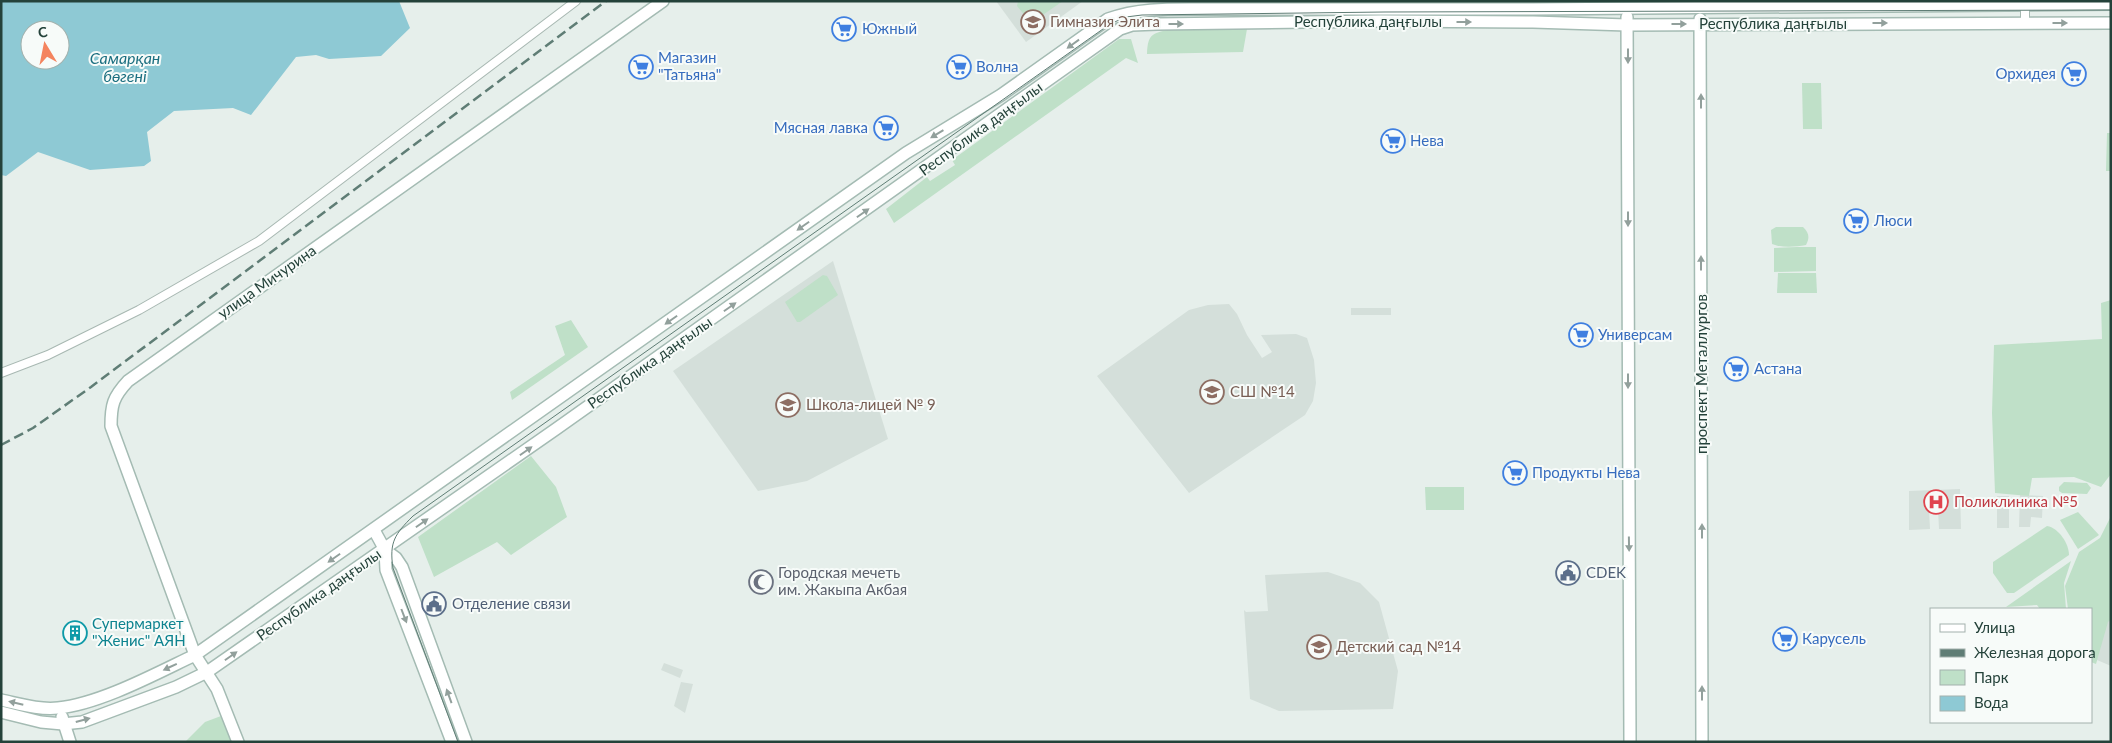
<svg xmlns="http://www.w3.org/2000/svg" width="2112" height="743" viewBox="0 0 2112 743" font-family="Lato,sans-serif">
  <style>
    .built { fill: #d4dfda }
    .green { fill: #bfe0c8 }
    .water { fill: #8ec9d4; fill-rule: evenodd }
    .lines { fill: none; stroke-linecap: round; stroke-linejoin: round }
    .street-casing { stroke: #a8b8b2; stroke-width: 10 }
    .secondary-casing { stroke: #a4bbb3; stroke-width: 14 }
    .street { stroke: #fff; stroke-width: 8 }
    .secondary { stroke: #fff; stroke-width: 11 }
    .tram { stroke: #5f7d75; stroke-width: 1 }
    .rail { stroke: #5f7d75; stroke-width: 2.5; stroke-dasharray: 10 5; stroke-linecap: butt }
    .oneway { fill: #92a09c }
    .labels { text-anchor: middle; stroke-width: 4; stroke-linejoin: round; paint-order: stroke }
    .education-label { font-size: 15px; fill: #785e54; stroke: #f7fbf9; text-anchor: start }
    .street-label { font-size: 15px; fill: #24423a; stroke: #f7fbf9 }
    .shop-label { font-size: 15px; fill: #366cbe; stroke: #f7fbf9; text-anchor: start }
    .health-label { font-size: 15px; fill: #be3a42; stroke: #f7fbf9; text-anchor: start }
    .worship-label { font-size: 15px; fill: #5b616d; stroke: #f7fbf9; text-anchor: start }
    .service-label { font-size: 15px; fill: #4e5e75; stroke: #f7fbf9; text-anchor: start }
    .culture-label { font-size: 15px; fill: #0d838f; stroke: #f7fbf9; text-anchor: start }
    .water-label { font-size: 16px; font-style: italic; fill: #1c6f80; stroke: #f7fbf9 }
  </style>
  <rect width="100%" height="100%" fill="#e6efeb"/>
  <g class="built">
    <path d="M996,1H1083L1026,42Z"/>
    <path d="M833,261L888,439L807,481L758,491L673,371Z"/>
    <path d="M1229,304L1237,314L1247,335L1262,358L1272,352L1261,335L1296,334L1307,338L1314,360L1316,383L1313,401L1305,415L1189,493L1097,376L1189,310L1208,305Z"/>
    <rect x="1351" y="308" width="40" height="7"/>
    <path d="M1960,489L1961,529H1939L1938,509L1929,510L1930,529L1909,530V491Z"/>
    <path d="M2020,495L2043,496L2042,518L2031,517L2030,527H2019Z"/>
    <rect x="1997" y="496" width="12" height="32"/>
    <path d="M2111,545V666L2097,660L2106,546Z"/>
    <path d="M1328,572L1360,583L1379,602L1398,671L1393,709L1279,711L1250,699L1244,610L1246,612L1268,611L1265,575Z"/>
    <path d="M664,663L683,670L680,678L661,670Z"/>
    <path d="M681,682L693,684L685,713L674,706Z"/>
  </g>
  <g class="green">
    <path d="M1018,1H1063L1031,23L1017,6Z"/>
    <path d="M1171,29H1247L1243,52L1147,54C1148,33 1152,34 1171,29Z"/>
    <path d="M1119,39H1131L1138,63L1126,58L894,223L886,209L927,177L930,181L955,165L952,160Z"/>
    <path d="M1802,83H1821L1822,129H1803Z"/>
    <path d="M2107,133H2111V171H2106Z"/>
    <path d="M1776,227H1803C1809,233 1810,237 1806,245C1795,247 1782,248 1772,244L1771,230Z"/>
    <path d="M1797,247H1816V271L1774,272V248Z"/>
    <path d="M1778,273H1816L1817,293H1777Z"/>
    <path d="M823,275L827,276L838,295L800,322H797L785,302Z"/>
    <path d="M2111,300V474L2101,487L2074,477L2032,478L2029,496L1995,493L1992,413L1994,345L2102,339L2101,303Z"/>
    <path d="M571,320L588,347L512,400L510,392L565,355L555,326Z"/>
    <path d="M531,456L556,487L567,517L511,555L497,542L434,577L418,537Z"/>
    <path d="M2064,482L2087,483L2091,488L2087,494L2062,493L2059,491V487Z"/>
    <path d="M1425,487H1464V510H1426Z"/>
    <path d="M2078,512L2099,535L2078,549L2060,520Z"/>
    <path d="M2111,516V619L2108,622L2096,664L2091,662V609H2068L2065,586L2079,552L2100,538Z"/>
    <path d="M2047,526C2059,528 2069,544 2069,555L2014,593H2007L1993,573V562Z"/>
    <path d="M2071,561L2064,583L2066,609H2040L2037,605L2006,607Z"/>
    <path d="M221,716L231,742H185L205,722Z"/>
  </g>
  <path class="water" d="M1,1H399L410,28L381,56L329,59L316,55L296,57L251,115L233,108L174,111L147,132L151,161L144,166L90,170L38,152L6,176L1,175ZM30,30H60V60H30Z"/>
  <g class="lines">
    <g class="street-casing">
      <g id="street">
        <path d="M2025,23V1"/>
        <path d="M1,373L48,355L139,310L259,241L576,1"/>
      </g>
    </g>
    <g class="secondary-casing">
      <g id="secondary">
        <path d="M1627,17L1630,742"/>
        <path d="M1700,19L1702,742"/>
        <path d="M374,530L385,550L386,570L452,742"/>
        <path d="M385,550L396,558L402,567L466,742"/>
        <path d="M1,700C20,704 39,710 58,708C100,704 157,673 195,655L906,153L1001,95L1108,19C1139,8 1169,9 1201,9H1533L2111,4"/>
        <path d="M1,712L41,722L63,724L82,722L176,687L207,672L556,429L1120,29L1132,25L1157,24L1381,21L1533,22L1627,25L2111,23"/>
        <path d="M62,717L70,742"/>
        <path d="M238,742L217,689L195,655L111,426C111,405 113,397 128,381L663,1"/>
      </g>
    </g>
    <use href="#street" class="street"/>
    <use href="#secondary" class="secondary"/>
    <path class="tram" d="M458,742L393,568C389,542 395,534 413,516L1110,24L1126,17L1142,15L1384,12L2111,10"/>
    <path class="rail" d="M1,445L33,428L91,387L606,1"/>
  </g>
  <defs><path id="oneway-solid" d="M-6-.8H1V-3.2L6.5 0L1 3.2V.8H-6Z" transform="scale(1.25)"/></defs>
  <g class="oneway">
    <use href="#oneway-solid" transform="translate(1464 22)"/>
    <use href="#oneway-solid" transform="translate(1880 23)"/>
    <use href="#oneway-solid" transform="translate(2060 23)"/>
    <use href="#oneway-solid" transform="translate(1176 24)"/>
    <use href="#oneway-solid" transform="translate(1679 24)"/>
    <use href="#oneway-solid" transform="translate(1073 44) rotate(144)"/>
    <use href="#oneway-solid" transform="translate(1628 56) rotate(90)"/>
    <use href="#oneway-solid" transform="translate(1701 101) rotate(-90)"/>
    <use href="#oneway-solid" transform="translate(937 134) rotate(149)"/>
    <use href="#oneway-solid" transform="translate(863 213) rotate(-35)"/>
    <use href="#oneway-solid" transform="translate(1628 219) rotate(90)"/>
    <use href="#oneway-solid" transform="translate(803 226) rotate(145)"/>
    <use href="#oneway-solid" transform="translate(1701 263) rotate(-90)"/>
    <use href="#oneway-solid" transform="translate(730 307) rotate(-35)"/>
    <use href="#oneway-solid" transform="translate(671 320) rotate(145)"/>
    <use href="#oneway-solid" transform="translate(1628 381) rotate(90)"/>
    <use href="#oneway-solid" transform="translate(526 451) rotate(-35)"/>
    <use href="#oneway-solid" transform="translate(422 523) rotate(-35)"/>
    <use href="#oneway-solid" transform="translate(1702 531) rotate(-90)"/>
    <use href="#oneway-solid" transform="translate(1629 544) rotate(89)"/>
    <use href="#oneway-solid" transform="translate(334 558) rotate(145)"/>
    <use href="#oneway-solid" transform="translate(404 616) rotate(69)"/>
    <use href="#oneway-solid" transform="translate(231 656) rotate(-35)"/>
    <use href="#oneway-solid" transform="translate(170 667) rotate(155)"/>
    <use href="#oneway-solid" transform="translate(1702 693) rotate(-90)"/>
    <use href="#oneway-solid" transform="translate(449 696) rotate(-110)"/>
    <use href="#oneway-solid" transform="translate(16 703) rotate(-167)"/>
    <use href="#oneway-solid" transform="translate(83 720) rotate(-15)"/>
  </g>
  <defs>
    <g id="school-ring" transform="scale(1.25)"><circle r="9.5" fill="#f7fbf9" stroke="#8d6e63" stroke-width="1.5"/><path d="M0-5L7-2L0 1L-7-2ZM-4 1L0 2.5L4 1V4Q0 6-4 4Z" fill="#8d6e63"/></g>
    <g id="supermarket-ring" transform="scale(1.25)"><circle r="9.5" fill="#f7fbf9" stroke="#3f7fe0" stroke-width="1.5"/><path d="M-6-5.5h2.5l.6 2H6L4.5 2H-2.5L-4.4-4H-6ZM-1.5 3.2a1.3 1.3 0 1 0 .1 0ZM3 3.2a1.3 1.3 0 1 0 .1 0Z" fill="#3f7fe0"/></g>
    <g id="hospital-ring" transform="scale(1.25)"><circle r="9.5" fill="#f7fbf9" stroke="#e0444e" stroke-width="1.5"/><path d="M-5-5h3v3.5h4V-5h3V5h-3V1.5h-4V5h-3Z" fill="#e0444e"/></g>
    <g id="civic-ring" transform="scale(1.25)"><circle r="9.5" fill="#f7fbf9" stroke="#5c6f8a" stroke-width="1.5"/><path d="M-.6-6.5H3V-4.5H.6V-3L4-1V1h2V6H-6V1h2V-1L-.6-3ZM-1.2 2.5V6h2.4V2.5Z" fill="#5c6f8a"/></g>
    <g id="mosque-ring" transform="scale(1.25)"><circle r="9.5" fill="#f7fbf9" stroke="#6b7280" stroke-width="1.5"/><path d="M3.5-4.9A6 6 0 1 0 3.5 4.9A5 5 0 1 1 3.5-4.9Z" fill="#6b7280"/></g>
    <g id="building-ring" transform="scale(1.25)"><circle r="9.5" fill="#f7fbf9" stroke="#0f9aa8" stroke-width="1.5"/><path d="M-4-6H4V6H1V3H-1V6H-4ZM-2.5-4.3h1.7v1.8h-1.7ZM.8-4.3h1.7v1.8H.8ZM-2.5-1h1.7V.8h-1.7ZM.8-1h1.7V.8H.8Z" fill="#0f9aa8"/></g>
  </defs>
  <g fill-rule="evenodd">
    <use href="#school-ring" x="1033" y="22"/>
    <use href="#supermarket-ring" x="844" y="29"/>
    <use href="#supermarket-ring" x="641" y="67"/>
    <use href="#supermarket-ring" x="959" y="67"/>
    <use href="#supermarket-ring" x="2074" y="74"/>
    <use href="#supermarket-ring" x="886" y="128"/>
    <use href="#supermarket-ring" x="1393" y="141"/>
    <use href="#supermarket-ring" x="1856" y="221"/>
    <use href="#supermarket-ring" x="1581" y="335"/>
    <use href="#supermarket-ring" x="1736" y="369"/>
    <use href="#school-ring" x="1212" y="392"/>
    <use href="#school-ring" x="788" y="405"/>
    <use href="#supermarket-ring" x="1515" y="473"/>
    <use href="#hospital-ring" x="1936" y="502"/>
    <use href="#civic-ring" x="1568" y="573"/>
    <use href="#mosque-ring" x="761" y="582"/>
    <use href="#civic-ring" x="434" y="604"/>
    <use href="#building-ring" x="75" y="633"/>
    <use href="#supermarket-ring" x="1785" y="639"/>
    <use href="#school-ring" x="1319" y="647"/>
  </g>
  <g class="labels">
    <g class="education-label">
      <text x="1050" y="27">Гимназия Элита</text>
      <text x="1230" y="397">СШ №14</text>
      <text x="806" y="410">Школа-лицей № 9</text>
      <text x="1336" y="652">Детский сад №14</text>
    </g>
    <g class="street-label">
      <text x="1368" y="27">Республика даңғылы</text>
      <text x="1773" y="29">Республика даңғылы</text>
      <text transform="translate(981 129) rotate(-36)" y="5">Республика даңғылы</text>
      <text transform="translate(267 282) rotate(-35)" y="5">улица Мичурина</text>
      <text transform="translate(650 363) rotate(-35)" y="5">Республика даңғылы</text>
      <text transform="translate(1702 374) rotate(-90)" y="5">проспект Металлургов</text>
      <text transform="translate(319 595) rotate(-35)" y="5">Республика даңғылы</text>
    </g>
    <g class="shop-label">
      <text x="862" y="34">Южный</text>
      <text x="658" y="63">Магазин<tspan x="658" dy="17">"Татьяна"</tspan></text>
      <text x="976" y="72">Волна</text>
      <text x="2056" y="79" text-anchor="end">Орхидея</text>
      <text x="868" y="133" text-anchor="end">Мясная лавка</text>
      <text x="1410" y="146">Нева</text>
      <text x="1874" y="226">Люси</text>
      <text x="1598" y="340">Универсам</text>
      <text x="1754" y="374">Астана</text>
      <text x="1532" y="478">Продукты Нева</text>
      <text x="1802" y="644">Карусель</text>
    </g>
    <g class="health-label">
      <text x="1954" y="507">Поликлиника №5</text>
    </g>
    <g class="worship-label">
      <text x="778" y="578">Городская мечеть<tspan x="778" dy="17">им. Жакыпа Акбая</tspan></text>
    </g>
    <g class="service-label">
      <text x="1586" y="578">CDEK</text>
      <text x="452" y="609">Отделение связи</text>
    </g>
    <g class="culture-label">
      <text x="92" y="629">Супермаркет<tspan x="92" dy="17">"Женис" АЯН</tspan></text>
    </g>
    <g class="water-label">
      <text x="125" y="64">Самарқан<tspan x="125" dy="18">бөгені</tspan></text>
    </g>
  </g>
  <rect width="2112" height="743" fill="none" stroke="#24423a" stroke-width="5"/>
  <rect x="1930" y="608" width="162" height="115" fill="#f7fbf9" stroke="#a3b1ad"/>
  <rect x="1940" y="624" width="25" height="8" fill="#ffffff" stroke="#a3b1ad"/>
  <text x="1974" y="633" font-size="15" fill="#24423a">Улица</text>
  <rect x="1940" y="649" width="25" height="8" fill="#5f7d75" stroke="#a3b1ad"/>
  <text x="1974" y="658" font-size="15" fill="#24423a">Железная дорога</text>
  <rect x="1940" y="670" width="25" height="15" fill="#bfe0c8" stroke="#a3b1ad"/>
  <text x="1974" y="683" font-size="15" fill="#24423a">Парк</text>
  <rect x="1940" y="696" width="25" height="15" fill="#8ec9d4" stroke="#a3b1ad"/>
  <text x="1974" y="708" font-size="15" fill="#24423a">Вода</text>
  <g transform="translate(45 45) rotate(350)"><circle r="24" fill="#f7fbf9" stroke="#a3b1ad"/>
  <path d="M0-4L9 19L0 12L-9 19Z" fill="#f4845f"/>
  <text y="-8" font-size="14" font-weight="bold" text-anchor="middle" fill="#24423a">С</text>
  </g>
</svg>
